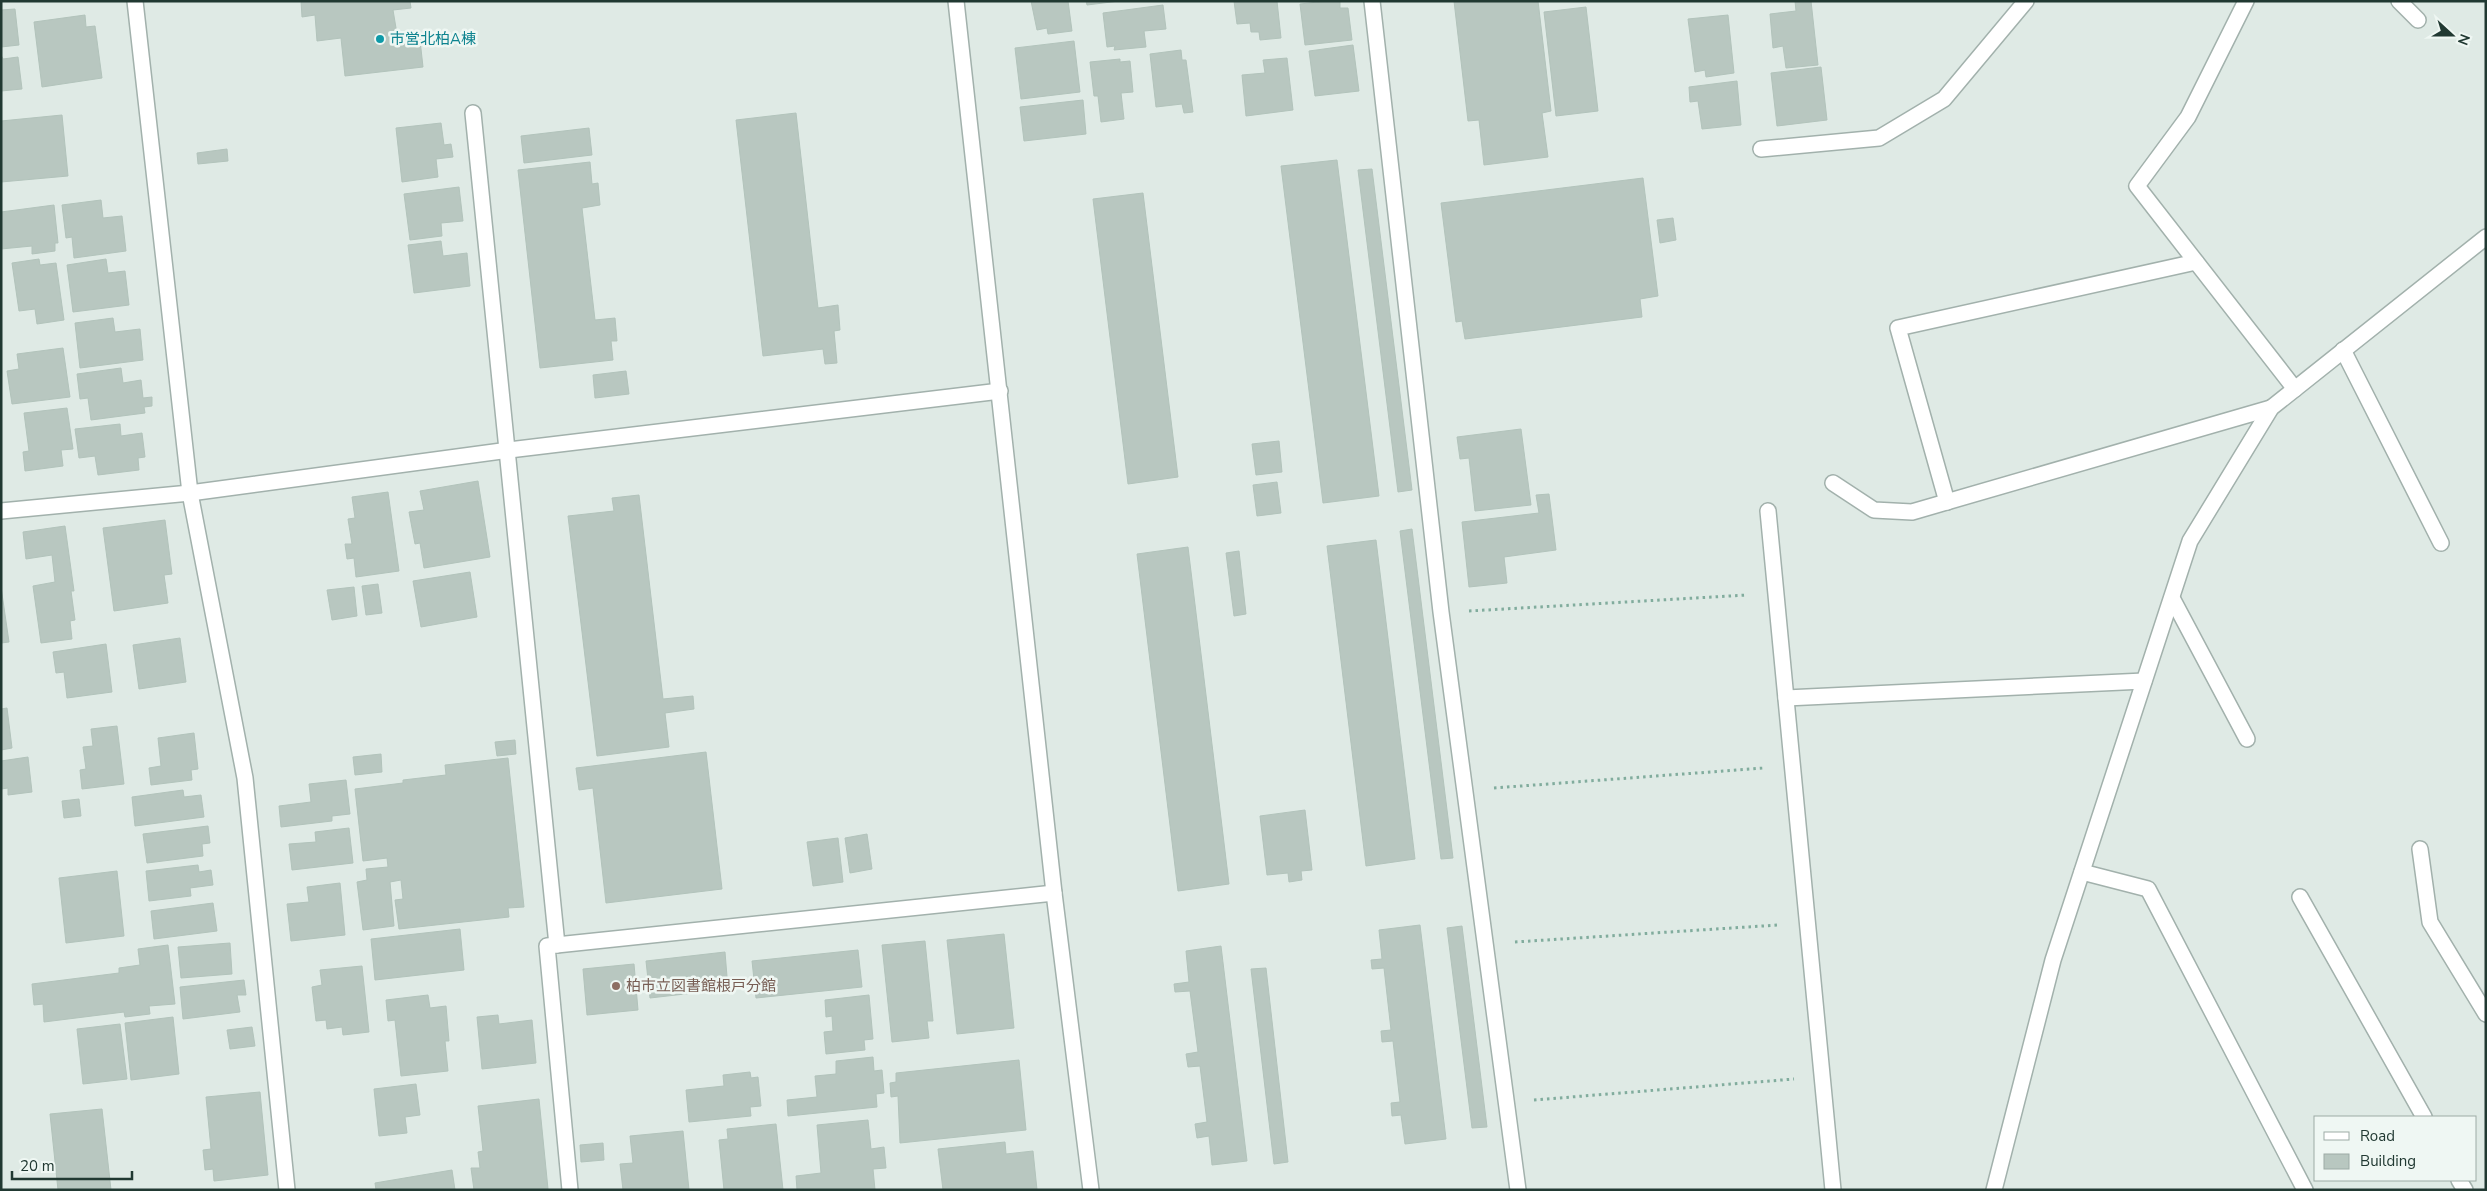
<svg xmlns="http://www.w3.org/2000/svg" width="2487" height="1191" viewBox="0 0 2487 1191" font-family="'Nunito Sans','Noto Sans JP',sans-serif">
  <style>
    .building { fill: #b8c7c0; stroke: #b2c3bb }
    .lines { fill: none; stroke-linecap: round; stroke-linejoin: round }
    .service-casing { stroke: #a2b1ac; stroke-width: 18 }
    .minor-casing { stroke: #a2b1ac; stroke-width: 18 }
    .tertiary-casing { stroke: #a2b1ac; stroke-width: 18 }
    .path { stroke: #81ac9d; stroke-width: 3; stroke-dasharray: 2.5 4; stroke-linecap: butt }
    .service { stroke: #fff; stroke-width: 15 }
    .minor { stroke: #fff; stroke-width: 15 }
    .tertiary { stroke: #fff; stroke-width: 15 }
    .culture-dot { fill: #0f9aa8; stroke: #eff7f3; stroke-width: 2 }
    .education-dot { fill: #8d6e63; stroke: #eff7f3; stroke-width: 2 }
    .labels { text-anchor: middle; stroke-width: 5; stroke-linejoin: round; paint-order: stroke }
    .culture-label { font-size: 15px; fill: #0d838f; stroke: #eff7f3; text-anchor: start }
    .education-label { font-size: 15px; fill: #785e54; stroke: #eff7f3; text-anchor: start }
  </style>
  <rect width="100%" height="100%" fill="#dfeae5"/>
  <g class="building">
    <path d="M301,1H410L411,8L393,10L397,34L419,31L423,67L345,76L341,38L317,41L315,15L302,17Z"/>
    <path d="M1031,1H1068L1072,31L1048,34L1047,28L1037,30Z"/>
    <path d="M1086,1H1119L1087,5Z"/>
    <path d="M1234,1H1277L1281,38L1260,40L1259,32H1251L1250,23L1237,24Z"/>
    <path d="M1327,1H1340V8H1348L1352,40L1305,45L1300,4Z"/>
    <path d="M1454,1H1538L1551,111L1542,113L1548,157L1484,165L1479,120L1468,121Z"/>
    <path d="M1795,1H1811L1818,65L1786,68L1783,46L1773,48L1770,14L1796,11Z"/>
    <path d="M1163,5L1166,29L1144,31L1146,47L1114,50L1115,46L1107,47L1103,13Z"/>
    <path d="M1586,7L1598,111L1556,116L1544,12Z"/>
    <path d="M15,9L19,45L1,47V10Z"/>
    <path d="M85,15L86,27L95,26L102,78L42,87L34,22Z"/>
    <path d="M1728,15L1734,73L1706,77L1705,70L1695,72L1688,19Z"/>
    <path d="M1074,41L1080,92L1021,99L1015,48Z"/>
    <path d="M1353,45L1359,91L1315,96L1309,51Z"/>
    <path d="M1181,50L1182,60H1186L1193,112L1184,113L1182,104L1156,107L1150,54Z"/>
    <path d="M1,55L3,59L18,57L22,89L1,91Z"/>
    <path d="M1287,58L1293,110L1246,116L1242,75L1265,73L1263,60Z"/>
    <path d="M1120,59V62L1130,61L1133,92L1121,93L1124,119L1101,122L1098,96H1094L1090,62Z"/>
    <path d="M1821,67L1827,120L1777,126L1771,73Z"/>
    <path d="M1737,81L1741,125L1702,129L1698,101L1690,102L1689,87Z"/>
    <path d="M1083,100L1086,134L1024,141L1020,107Z"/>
    <path d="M796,113L818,308L838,305L840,330L834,331L837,363L825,364L823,349L763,356L736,120Z"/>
    <path d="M62,115L68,176L1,182V121Z"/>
    <path d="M441,123L444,145L451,144L453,157L436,159L438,177L402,182L396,128Z"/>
    <path d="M589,128L592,155L524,163L521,136Z"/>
    <path d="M227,149L228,161L198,164L197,153Z"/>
    <path d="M1337,160L1379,496L1323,503L1281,166Z"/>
    <path d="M590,162L592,184L598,183L600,205L582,208L595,320L615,318L617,341H611L613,360L540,368L518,170Z"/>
    <path d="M1372,169L1412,490L1398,492L1358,170Z"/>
    <path d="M1643,178L1658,296L1640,299L1642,317L1465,339L1462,321L1456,322L1441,203Z"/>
    <path d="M459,187L463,221L441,223L442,236L410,240L404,194Z"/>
    <path d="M1143,193L1178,477L1128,484L1093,199Z"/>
    <path d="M101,200L103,218L122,216L126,251L74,258L72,237L66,238L62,205Z"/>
    <path d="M54,205L58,243H55V251L32,254V246L1,249V212Z"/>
    <path d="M1673,218L1676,240L1660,243L1657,220Z"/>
    <path d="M441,241L443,256L467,253L470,286L414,293L408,245Z"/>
    <path d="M39,259L40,265L56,263L64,320L37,324L35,309L19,311L12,263Z"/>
    <path d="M106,259L108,273L125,271L129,305L73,312L67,265Z"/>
    <path d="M113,318L115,332L140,329L143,360L80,368L75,323Z"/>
    <path d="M63,348L70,397L12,404L7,371L19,369L17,354Z"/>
    <path d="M121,368L123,383L141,380L143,398L152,397V406L144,407L145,413L91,420L88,398L80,399L77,374Z"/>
    <path d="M626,371L629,394L595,398L593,375Z"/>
    <path d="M67,408L73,449L61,450L63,466L25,471L23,452L29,451L24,413Z"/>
    <path d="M120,424L121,436L142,433L145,457L138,458L139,470L98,475L95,456L79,458L75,429Z"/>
    <path d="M1521,429L1531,505L1475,511L1469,458L1460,459L1457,437Z"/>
    <path d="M1279,441L1282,472L1256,475L1252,444Z"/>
    <path d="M478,481L490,557L424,568L420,543L415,544L409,512L424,510L420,491Z"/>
    <path d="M1277,482L1281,513L1257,516L1253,485Z"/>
    <path d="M388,492L399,571L356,577L354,558L347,559L345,544H352L348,519L355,518L352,497Z"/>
    <path d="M1549,494L1556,550L1504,557L1507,583L1469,587L1462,522L1539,513L1536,495Z"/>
    <path d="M639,495L663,699L693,696L694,709L665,713L669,747L597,756L568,516L614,511L612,498Z"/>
    <path d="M165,520L172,574L164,575L168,603L114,611L103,528Z"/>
    <path d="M65,526L74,591H71L75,620L70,621L72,639L41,643L33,586L55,582L52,555L26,559L23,532Z"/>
    <path d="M1412,529L1453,858L1441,859L1400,531Z"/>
    <path d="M1376,540L1415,859L1366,866L1327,546Z"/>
    <path d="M1188,547L1229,884L1178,891L1137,554Z"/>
    <path d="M1239,551L1246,614L1234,616L1226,553Z"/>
    <path d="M470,572L477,617L421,627L413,581Z"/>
    <path d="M378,584L382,613L366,615L362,586Z"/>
    <path d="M1,587L9,642L1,643Z"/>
    <path d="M354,587L357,616L332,620L327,590Z"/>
    <path d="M180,638L186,682L139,689L133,645Z"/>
    <path d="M106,644L112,692L67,698L64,672L56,673L53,652Z"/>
    <path d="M7,708L12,748L1,750V709Z"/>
    <path d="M117,726L124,784L82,789L80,770L86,769L83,747L93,746L91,729Z"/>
    <path d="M194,733L198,769L191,770L192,780L151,785L149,768L161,766L158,738Z"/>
    <path d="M515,740L516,754L497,756L495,742Z"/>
    <path d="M706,752L722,889L606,903L593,788L579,790L576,768Z"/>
    <path d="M381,754L382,772L355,775L353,757Z"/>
    <path d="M28,757L32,792L8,795V788L1,789V761Z"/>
    <path d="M508,758L524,907L508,908L509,917L399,929L395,900L403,899L401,880L390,882L394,926L363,930L357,882L367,880L366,869L388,867L387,858L363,861L355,789L403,783V780L446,775L445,765Z"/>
    <path d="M346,780L350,814L332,816V821L281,827L279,806L311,802L309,784Z"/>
    <path d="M183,790L184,797L201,795L204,817L135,826L132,797Z"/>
    <path d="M79,799L81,816L64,818L62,801Z"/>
    <path d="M1305,810L1312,870L1301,871L1302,880L1289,882L1288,873L1267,875L1260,816Z"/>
    <path d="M208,826L210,843L202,844L203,856L147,863L143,834Z"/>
    <path d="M349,828L353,863L292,870L289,844L316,842L315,832Z"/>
    <path d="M867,834L872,869L850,873L845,838Z"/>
    <path d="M838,838L843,882L813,886L807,842Z"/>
    <path d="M198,865L199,872L211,870L213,885L190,888L191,896L149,901L146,871Z"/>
    <path d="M117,871L124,936L66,943L59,878Z"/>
    <path d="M340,883L345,935L291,941L287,904L309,902L307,887Z"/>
    <path d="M213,903L217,931L154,939L151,911Z"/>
    <path d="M1420,925L1446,1139L1405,1144L1401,1115L1392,1116L1391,1103L1400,1102L1393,1041L1382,1042L1381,1031L1391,1030L1384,968L1372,969L1371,960L1382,959L1379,930Z"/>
    <path d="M1462,926L1487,1127L1472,1128L1447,928Z"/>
    <path d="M460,929L464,970L375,980L371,939Z"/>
    <path d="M1004,934L1014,1028L957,1034L947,940Z"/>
    <path d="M925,941L933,1021H927L929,1038L892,1042L882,945Z"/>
    <path d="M230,943L232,974L181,978L178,947Z"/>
    <path d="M168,945L175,1004L149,1006L150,1014L125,1017L124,1012L44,1022L43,1004L34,1005L32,984L119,973V968L140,965L138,949Z"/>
    <path d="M1221,946L1247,1161L1212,1165L1209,1136L1197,1138L1195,1124L1207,1122L1200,1066L1188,1067L1186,1054L1198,1052L1190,991L1175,992L1174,984L1189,982L1186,951Z"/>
    <path d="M858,950L862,987L756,998L752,961Z"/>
    <path d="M725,952L728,989L650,998L646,961Z"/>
    <path d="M634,964L638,1010L587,1015L583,969Z"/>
    <path d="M362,966L369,1032L343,1035L342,1027L327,1029L326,1020L316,1021L312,987L322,985L320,970Z"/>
    <path d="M1266,968L1288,1162L1274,1164L1251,969Z"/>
    <path d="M244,980L246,995H237L240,1012L183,1019L180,987Z"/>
    <path d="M428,995L430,1008L446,1006L449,1041H445L448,1071L401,1076L395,1020L388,1021L386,1000Z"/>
    <path d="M869,995L873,1039L864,1040L865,1050L826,1054L824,1032L833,1031L832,1016L826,1017L825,1000Z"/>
    <path d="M498,1015L499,1024L532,1020L536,1063L482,1069L477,1017Z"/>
    <path d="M173,1017L179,1074L131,1080L125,1023Z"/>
    <path d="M120,1024L127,1079L83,1084L77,1029Z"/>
    <path d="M252,1027L255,1046L230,1049L227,1030Z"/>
    <path d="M873,1057L874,1071L882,1070L884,1093L876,1094L877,1107L788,1116L787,1100L817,1097L815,1076L836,1074V1061Z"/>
    <path d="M1019,1060L1026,1130L900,1143L898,1096L891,1097L890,1083L896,1082V1073Z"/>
    <path d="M750,1072L751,1078L758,1077L761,1106L750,1107L751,1116L689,1122L686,1090L724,1086L723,1075Z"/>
    <path d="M416,1084L420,1115L405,1117L407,1133L379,1136L374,1089Z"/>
    <path d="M260,1092L268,1175L214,1181L213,1169L205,1170L203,1150L211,1149L206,1097Z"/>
    <path d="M539,1099L548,1189L474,1190L471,1168H480L478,1152L483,1151L478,1106Z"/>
    <path d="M102,1109L111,1190H58L50,1114Z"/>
    <path d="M868,1120L871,1149L884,1147L886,1168L873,1169L875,1190H797L796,1176L821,1173L817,1125Z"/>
    <path d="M776,1124L783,1190H724L719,1140L728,1139L727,1129Z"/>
    <path d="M683,1131L689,1190H623L620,1164L633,1163L630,1136Z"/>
    <path d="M1005,1142L1006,1154L1033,1151L1037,1190H943L938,1149Z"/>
    <path d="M603,1143L604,1160L581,1162L580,1145Z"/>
    <path d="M452,1170L455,1190H376L375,1183Z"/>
  </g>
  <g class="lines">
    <g class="service-casing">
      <g id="service">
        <path d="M2246,1L2188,117L2137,186L2295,389"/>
        <path d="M2399,1L2418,20"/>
        <path d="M2343,350L2441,543"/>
        <path d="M1947,502L1898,328L2196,262"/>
        <path d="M2172,598L2247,739"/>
        <path d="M2420,849L2430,922L2486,1014"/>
        <path d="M2082,872L2148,889L2305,1190"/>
        <path d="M2300,897L2424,1117"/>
        <path d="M2459,1180L2465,1190"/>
      </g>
    </g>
    <g class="minor-casing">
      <g id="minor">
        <path d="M135,1L190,493L245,778L287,1190"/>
        <path d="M1372,1L1441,612L1518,1190"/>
        <path d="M473,113L557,945"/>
        <path d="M1761,149L1879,138L1944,99L2026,1"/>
        <path d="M1833,483L1874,510L1912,512L2271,408"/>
        <path d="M1,511L190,493L509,450L1000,391"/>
        <path d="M1768,511L1833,1190"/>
        <path d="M1786,698L2144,681"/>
        <path d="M570,1190L547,946L1054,893"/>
        <path d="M1994,1190L2053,960L2190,541L2271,408L2486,237"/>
      </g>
    </g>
    <g class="tertiary-casing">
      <path id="tertiary" d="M956,1L1054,893L1091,1190"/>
    </g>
    <g class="path">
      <path d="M1469,611L1747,595"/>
      <path d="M1494,788L1764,768"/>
      <path d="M1515,942L1778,925"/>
      <path d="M1534,1100L1794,1079"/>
    </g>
    <use href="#service" class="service"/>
    <use href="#minor" class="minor"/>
    <use href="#tertiary" class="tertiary"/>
  </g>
  <circle class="culture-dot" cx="380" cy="39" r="5"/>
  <circle class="education-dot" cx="616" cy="986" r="5"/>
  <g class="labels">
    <g class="culture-label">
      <text x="390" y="44">市営北柏A棟</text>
    </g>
    <g class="education-label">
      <text x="626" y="991">柏市立図書館根戸分館</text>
    </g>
  </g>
  <rect width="2487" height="1191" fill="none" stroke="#213932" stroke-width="5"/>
  <rect x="2314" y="1116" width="162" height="65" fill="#eff7f3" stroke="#9daba6"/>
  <rect x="2324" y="1132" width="25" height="8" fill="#ffffff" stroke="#9daba6"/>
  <text x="2360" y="1141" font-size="15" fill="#213932">Road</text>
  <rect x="2324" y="1154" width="25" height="15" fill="#b8c7c0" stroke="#9daba6"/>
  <text x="2360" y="1166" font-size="15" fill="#213932">Building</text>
  <g transform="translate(2452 35) rotate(111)" stroke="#eff7f3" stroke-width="4" paint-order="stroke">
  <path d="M0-4L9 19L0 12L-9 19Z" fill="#213932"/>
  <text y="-8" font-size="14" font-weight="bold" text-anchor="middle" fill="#213932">N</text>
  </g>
  <path d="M12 1171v8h120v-8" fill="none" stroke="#213932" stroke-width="2.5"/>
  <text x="20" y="1171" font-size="15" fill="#213932" stroke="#eff7f3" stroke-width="4" paint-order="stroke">20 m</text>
</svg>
